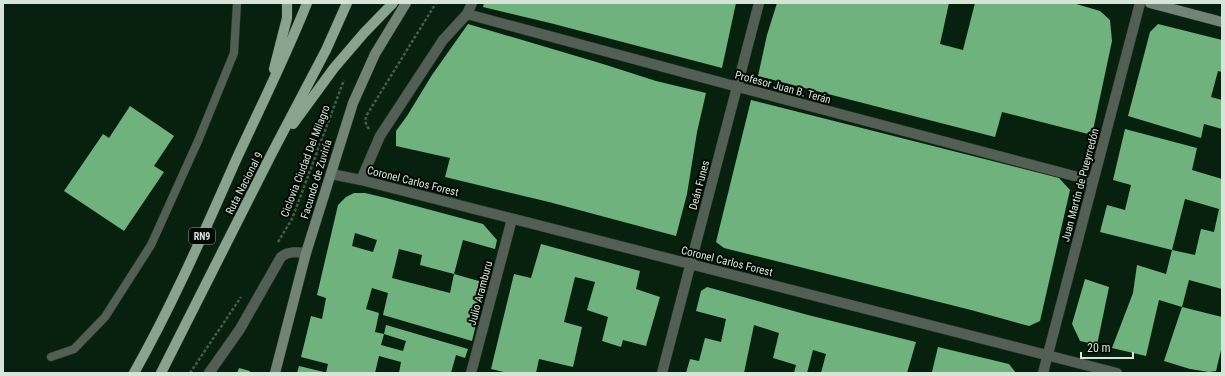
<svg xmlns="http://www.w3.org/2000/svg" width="1225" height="376" viewBox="0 0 1225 376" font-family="'Roboto Condensed',sans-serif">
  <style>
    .building { fill: #70b27d; fill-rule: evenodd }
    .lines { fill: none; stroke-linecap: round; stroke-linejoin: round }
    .lane-casing { stroke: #253c2a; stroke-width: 9 }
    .street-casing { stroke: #253c2a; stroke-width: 11 }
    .secondary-casing { stroke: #253c2a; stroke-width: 11 }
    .primary-casing { stroke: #253c2a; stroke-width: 11 }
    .path { stroke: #465c4b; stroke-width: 2.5; stroke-dasharray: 3 2; stroke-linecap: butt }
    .lane { stroke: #535e54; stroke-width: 8 }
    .street { stroke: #535e54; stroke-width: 10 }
    .secondary { stroke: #728575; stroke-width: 10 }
    .primary { stroke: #8aa38e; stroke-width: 10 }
    .labels { text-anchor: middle; stroke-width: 4; stroke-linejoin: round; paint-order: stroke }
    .shield { fill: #020803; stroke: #96a398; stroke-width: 1 }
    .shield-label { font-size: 10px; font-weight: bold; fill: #d6e5d8 }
    .street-label { font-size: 11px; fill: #d6e5d8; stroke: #020803 }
  </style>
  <rect width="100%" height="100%" fill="#08210e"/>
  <g class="building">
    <path d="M484,3H736L722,68L550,23L483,7Z"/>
    <path d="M777,3H949L940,44L963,50L975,3H1073L1100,11L1110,20L1112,41L1092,135L1002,112L995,137L758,76L767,35Z"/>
    <path d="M468,24L603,64L656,81L706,93L697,132L687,194L676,236L549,202L445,177L450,158L396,146V131L407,116L432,75Z"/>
    <path d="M1158,24L1222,40V72L1218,71L1211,97L1222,100V129L1204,124L1201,138L1128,116L1150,32Z"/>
    <path d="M751,100L1059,178L1070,190L1040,321L1029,326L971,310L724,248L716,242Z"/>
    <path d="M130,106L174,136L154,166L164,172L124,231L64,191L103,134L109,138Z"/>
    <path d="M1125,129L1197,148L1192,170L1222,179V289L1189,280L1182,307L1159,300L1146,356L1112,348L1133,293L1137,265L1166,274L1172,250L1195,255L1201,229L1214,232L1219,209L1185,199L1172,250L1100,232L1107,205L1125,210L1131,185L1113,180Z"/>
    <path d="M354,193H365L386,198L483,224L497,240L495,249L463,240L454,274L420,265L422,255L399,249L392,278L450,293L454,274L486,283L472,341L383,315L388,293L372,288L366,309L379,313L375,332L384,334L381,345L403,351L406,341L384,334L386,325L468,349L465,358L456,355L451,373H399L401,362L379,356L375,373H326L328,364L301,357L311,316L322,319L326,298L317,295L338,205L346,197ZM355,233L377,240L373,252L352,246Z"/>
    <path d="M541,244L640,271L636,289L660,297L646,346L623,340L621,347L602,341L608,317L587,310L595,282L575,277L564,322L582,327L573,367L539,359L536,373H508L491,369L514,274L531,278Z"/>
    <path d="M1085,279L1109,287L1097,345L1080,341L1072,324Z"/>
    <path d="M707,287L808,315L916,342L907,373H821L826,354L813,350L807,373H794L796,365L773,358L779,333L754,325L744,373H686L690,359L699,361L705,338L721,342L726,319L696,311L701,291Z"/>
    <path d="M1182,307L1222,317V346L1216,371L1209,372L1190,369L1164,361Z"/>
    <path d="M938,347L1009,364L1016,373L932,372Z"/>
    <path d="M299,366L324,372L323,373H297Z"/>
    <path d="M239,368L250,371L249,373H237Z"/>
  </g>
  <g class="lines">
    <g class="lane-casing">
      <path id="lane" d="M51,357L74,349L105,317L151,245L198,141L234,53L237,3"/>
    </g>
    <g class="street-casing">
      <g id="street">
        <path d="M467,14L738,87L1093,181"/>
        <path d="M331,174L361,180L1117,373"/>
        <path d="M361,180L380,136L443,40L467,14L472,3"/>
        <path d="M209,373L240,329L281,257C288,251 297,252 306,253"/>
        <path d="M471,373L512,219"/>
        <path d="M662,373L759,3"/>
        <path d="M1043,373L1140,3"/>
      </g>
    </g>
    <g class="secondary-casing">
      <g id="secondary">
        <path d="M1150,3L1222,22"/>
        <path d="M275,373L306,253L353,103L375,54L406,3"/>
      </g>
    </g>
    <g class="primary-casing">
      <g id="primary">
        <path d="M274,69L287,18V3"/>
        <path d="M293,124L334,68L364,33L393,3"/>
        <path d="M134,373C173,304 204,232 236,160C260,108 286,56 307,3"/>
        <path d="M161,373L271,155L326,50L347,3"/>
      </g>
    </g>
    <g class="path">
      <path d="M369,129C365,123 364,120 368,113L436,3"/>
      <path d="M278,242L292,219L344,80"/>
      <path d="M190,373L241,297"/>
    </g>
    <use href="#lane" class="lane"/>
    <use href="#street" class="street"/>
    <use href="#secondary" class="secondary"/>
    <use href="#primary" class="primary"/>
  </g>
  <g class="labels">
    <rect class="shield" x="189" y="228" width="26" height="16" rx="3"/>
    <g class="shield-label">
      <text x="202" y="240">RN9</text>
    </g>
    <g class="street-label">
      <text transform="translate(783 87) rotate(15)" y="4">Profesor Juan B. Terán</text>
      <text transform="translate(305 161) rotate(-69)" y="4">Ciclovia Ciudad Del Milagro</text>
      <text transform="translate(316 179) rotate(-73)" y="4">Facundo de Zuviría</text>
      <text transform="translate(413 181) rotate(14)" y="4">Coronel Carlos Forest</text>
      <text transform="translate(244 183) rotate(-63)" y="4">Ruta Nacional 9</text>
      <text transform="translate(699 185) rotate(-75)" y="4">Deán Funes</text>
      <text transform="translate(1080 185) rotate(-75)" y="4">Juan Martín de Pueyrredón</text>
      <text transform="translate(727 261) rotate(14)" y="4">Coronel Carlos Forest</text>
      <text transform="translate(480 293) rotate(-75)" y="4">Julio Aramburu</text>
    </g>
  </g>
  <rect width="1225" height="376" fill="none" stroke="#d6e5d8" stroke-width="8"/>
  <path d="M1081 352v6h52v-6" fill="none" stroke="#d6e5d8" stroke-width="2"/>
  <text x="1087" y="352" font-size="12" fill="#d6e5d8" stroke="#020803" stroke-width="3" paint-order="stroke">20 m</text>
</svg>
